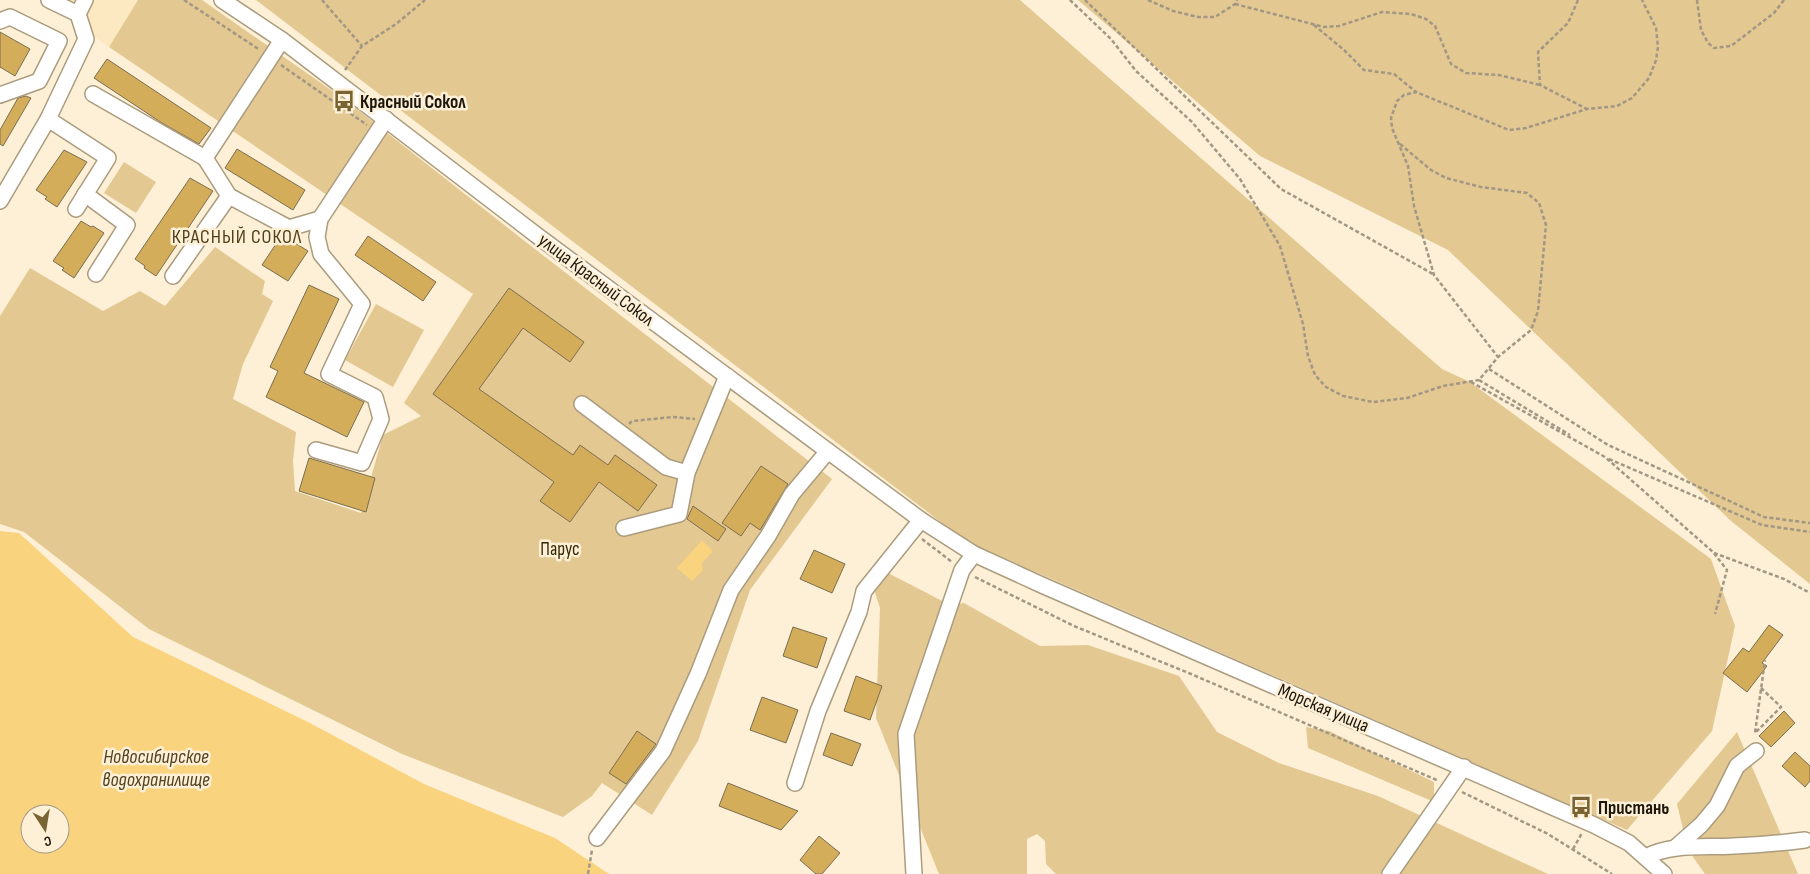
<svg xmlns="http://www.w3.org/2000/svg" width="1810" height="874" viewBox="0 0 1810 874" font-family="'Sofia Sans Condensed',sans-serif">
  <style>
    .built { fill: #fce9c1 }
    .green { fill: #e3c891 }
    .water { fill: #fad37f; fill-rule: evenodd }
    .building { fill: #d3ad59; stroke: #7c6e52 }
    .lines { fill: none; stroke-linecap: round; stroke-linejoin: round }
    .minor-casing { stroke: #ab9c7e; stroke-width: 18 }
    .path { stroke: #a19784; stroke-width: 2.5; stroke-dasharray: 4 2.5; stroke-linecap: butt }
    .minor { stroke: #fff; stroke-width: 15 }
    .labels { text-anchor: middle; stroke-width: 5; stroke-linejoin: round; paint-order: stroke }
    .poi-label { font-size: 19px; font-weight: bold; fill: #1c160b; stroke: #fdf0d7; text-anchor: start }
    .street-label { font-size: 19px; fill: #1c160b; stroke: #fdf0d7 }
    .park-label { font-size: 19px; fill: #372802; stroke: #fdf0d7 }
    .neighbourhood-label { font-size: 20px; letter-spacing: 1px; fill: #503f18; stroke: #fdf0d7 }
    .water-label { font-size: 20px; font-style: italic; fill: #53431f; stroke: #fdf0d7 }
  </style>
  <rect width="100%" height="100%" fill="#fdf0d7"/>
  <path class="built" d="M42,0H138L109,47Z"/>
  <g class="green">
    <path d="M138,0H202L344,99L522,239L832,479L750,590L698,741L652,815L602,783L592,796L563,817L402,754L149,629L24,532L0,524V316L30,268L103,311L140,291L165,306L215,247L265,281L262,294L273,301L243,364L233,399L296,432L293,461L295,491L361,513L383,435L421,416L404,403L473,294L109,47Z"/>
    <path d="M256,0H1020L1442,369L1470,382L1711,559L1735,626L1712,731L1627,830L967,542Z"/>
    <path d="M1078,0H1810V584L1731,521L1448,250L1260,156Z"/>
    <path d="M124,162L156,182L136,213L104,193Z"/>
    <path d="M376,304L424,330L393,387L345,360Z"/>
    <path d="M886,572L950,605L964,603L1040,646L1088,645L1179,676L1217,732L1279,763L1378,796L1548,874H1056L1046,864L1045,841L1037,834L1027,839V874H939L876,718L880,608L873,586Z"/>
    <path d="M1306,727L1329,731L1434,782V802L1308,748Z"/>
    <path d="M1737,732L1798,874H1705L1688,850L1677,804Z"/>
  </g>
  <g class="water">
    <path d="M0,531L19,533L133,637L308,722L424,784L555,838L609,874H0ZM30,814H60V844H30Z"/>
    <path d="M702,540L713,551L702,563L703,570L692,581L677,568Z"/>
  </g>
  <g class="building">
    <path d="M0,32L30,49L15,76L0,67Z"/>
    <path d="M107,59L211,128L199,144L162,123L94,78Z"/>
    <path d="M26,96L31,98L3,146L0,144V130L18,98Z"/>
    <path d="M237,149L305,190L293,210L225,168Z"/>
    <path d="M64,150L87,162L57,207L45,199L47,197L36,190Z"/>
    <path d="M190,178L213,191L156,276L144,268L145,266L135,259Z"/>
    <path d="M81,221L91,227L93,226L104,233L74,278L62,270L64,268L53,261Z"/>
    <path d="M282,235L308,251L288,281L262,265Z"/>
    <path d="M368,236L436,282L423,301L355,255Z"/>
    <path d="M309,285L339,299L304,373L364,402L347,437L266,397L278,371L270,367Z"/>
    <path d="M509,288L584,342L570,362L523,328L479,389L573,455L580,445L608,465L615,455L657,485L638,511L599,482L570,522L540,501L554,482L433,394Z"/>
    <path d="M309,458L375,478L366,512L299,491Z"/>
    <path d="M761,466L788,484L760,530L750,523L741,536L722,523Z"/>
    <path d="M693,506L726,529L718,541L687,519Z"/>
    <path d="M814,550L845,564L832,593L800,579Z"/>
    <path d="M1769,625L1783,635L1762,663L1767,666L1747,692L1723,673L1743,648L1749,652Z"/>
    <path d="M793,627L827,638L817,668L783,656Z"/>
    <path d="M856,676L882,686L870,720L844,711Z"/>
    <path d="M762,697L798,710L786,743L750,730Z"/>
    <path d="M1784,711L1795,723L1771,747L1759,736Z"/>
    <path d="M637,731L656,744L626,784L609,773Z"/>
    <path d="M831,733L861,744L852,766L823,755Z"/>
    <path d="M1795,752L1810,766V781L1805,787L1782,766Z"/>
    <path d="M728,783L798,811L781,830L719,806Z"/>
    <path d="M819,836L840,853L822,874H816L800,860Z"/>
  </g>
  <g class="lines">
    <g class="minor-casing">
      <g id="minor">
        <path d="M49,0L78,14"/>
        <path d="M222,0L282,40L539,237L921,520L974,554L1044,586L1594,825L1629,843L1664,874"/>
        <path d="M0,21L10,17L59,41L39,81L0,95"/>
        <path d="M93,94L205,158"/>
        <path d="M48,119L108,158L76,209"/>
        <path d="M85,194L127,225L96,274"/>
        <path d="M229,196L289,228L320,219"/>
        <path d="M0,201L48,119L86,39L78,14L85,0"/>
        <path d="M173,276L229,196L205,158L282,40"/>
        <path d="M582,404L666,467L687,473"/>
        <path d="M316,450L362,463L381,419L375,397L329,374L362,304L321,254L317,237L320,219L386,119"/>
        <path d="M624,528L679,514L687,473L727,376"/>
        <path d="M795,783L818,711L859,612L864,591L921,520"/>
        <path d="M597,838L663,751L698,674L731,590L768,536L792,494L828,451"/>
        <path d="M1676,847L1701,825L1717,806L1737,766L1756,751"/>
        <path d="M1646,857C1672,843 1705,848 1734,846C1758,845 1781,843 1805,840"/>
        <path d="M914,874L906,734L962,570L974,554"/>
        <path d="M1390,874L1464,767"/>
      </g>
    </g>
    <g class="path">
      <path d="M184,0L260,50"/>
      <path d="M322,0L362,46"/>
      <path d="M1070,0L1111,39L1136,71L1192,122L1240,179L1280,246L1303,324L1308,356L1315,375L1326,387L1343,396L1373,402L1407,398L1443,386L1479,380L1498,357L1434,275L1414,206L1408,166L1392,128L1391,118L1397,101L1404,95L1416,92L1509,130L1526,128L1587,109L1617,106L1632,98L1649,78L1656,60L1658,47L1656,28L1642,0"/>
      <path d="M1085,0L1281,189L1433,274"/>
      <path d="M1148,0L1173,11L1198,17H1215L1235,4L1237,0"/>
      <path d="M1578,0L1568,23L1538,52L1540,85L1587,109"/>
      <path d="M1697,0L1701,30L1708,43L1714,48L1731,46L1774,13L1784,0"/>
      <path d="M1235,4L1324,27L1339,26L1382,12L1411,14L1426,19L1435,26L1451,64L1466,73L1499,75L1540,85"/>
      <path d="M1314,25L1344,50L1364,70L1394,74L1416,92"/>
      <path d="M281,65L367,125"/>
      <path d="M345,70L362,46L396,24L425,0"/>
      <path d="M1400,144L1431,170L1446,178L1481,187L1527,193L1539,203L1546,225L1538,311L1531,330L1498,357"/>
      <path d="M1489,369L1608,445L1764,517L1810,523"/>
      <path d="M1479,380L1570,435"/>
      <path d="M1471,382L1605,457L1713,552L1727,570L1715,614"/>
      <path d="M629,424L632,421L673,417L695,419"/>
      <path d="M1609,459L1762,525L1810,532"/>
      <path d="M922,539L952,562"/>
      <path d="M1714,553L1784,579L1810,593"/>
      <path d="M975,577L1074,626L1191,674L1439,781"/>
      <path d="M1761,688L1781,707L1755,733L1765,660"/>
      <path d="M1462,792L1548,834L1612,874"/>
      <path d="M1573,849L1582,833"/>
      <path d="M588,874L592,850"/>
    </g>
    <use href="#minor" class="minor"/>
  </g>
  <defs>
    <g id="bus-bare" transform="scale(1.725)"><path d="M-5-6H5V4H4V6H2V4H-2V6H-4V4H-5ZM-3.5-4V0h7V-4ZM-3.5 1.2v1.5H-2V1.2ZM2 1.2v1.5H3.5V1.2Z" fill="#796332" stroke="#fdf0d7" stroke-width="2.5" paint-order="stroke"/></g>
  </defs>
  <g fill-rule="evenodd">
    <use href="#bus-bare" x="344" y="101"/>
    <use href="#bus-bare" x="1581" y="807"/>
  </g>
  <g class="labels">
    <g class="poi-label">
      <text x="360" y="108">Красный Сокол</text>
      <text x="1598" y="814">Пристань</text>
    </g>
    <g class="street-label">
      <text transform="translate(597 279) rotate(37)" y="7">улица Красный Сокол</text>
      <text transform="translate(1324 707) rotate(23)" y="7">Морская улица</text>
    </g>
    <g class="park-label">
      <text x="560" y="555">Парус</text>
    </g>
    <g class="neighbourhood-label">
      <text x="237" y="243">КРАСНЫЙ СОКОЛ</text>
    </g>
    <g class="water-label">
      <text x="156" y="763">Новосибирское<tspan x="156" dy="23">водохранилище</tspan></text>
    </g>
  </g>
  <g transform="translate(45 829) rotate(168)"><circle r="24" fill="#fdf0d7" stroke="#a39985"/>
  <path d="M0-4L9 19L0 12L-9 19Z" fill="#796332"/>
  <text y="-8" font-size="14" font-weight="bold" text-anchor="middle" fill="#1c160b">С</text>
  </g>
</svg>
